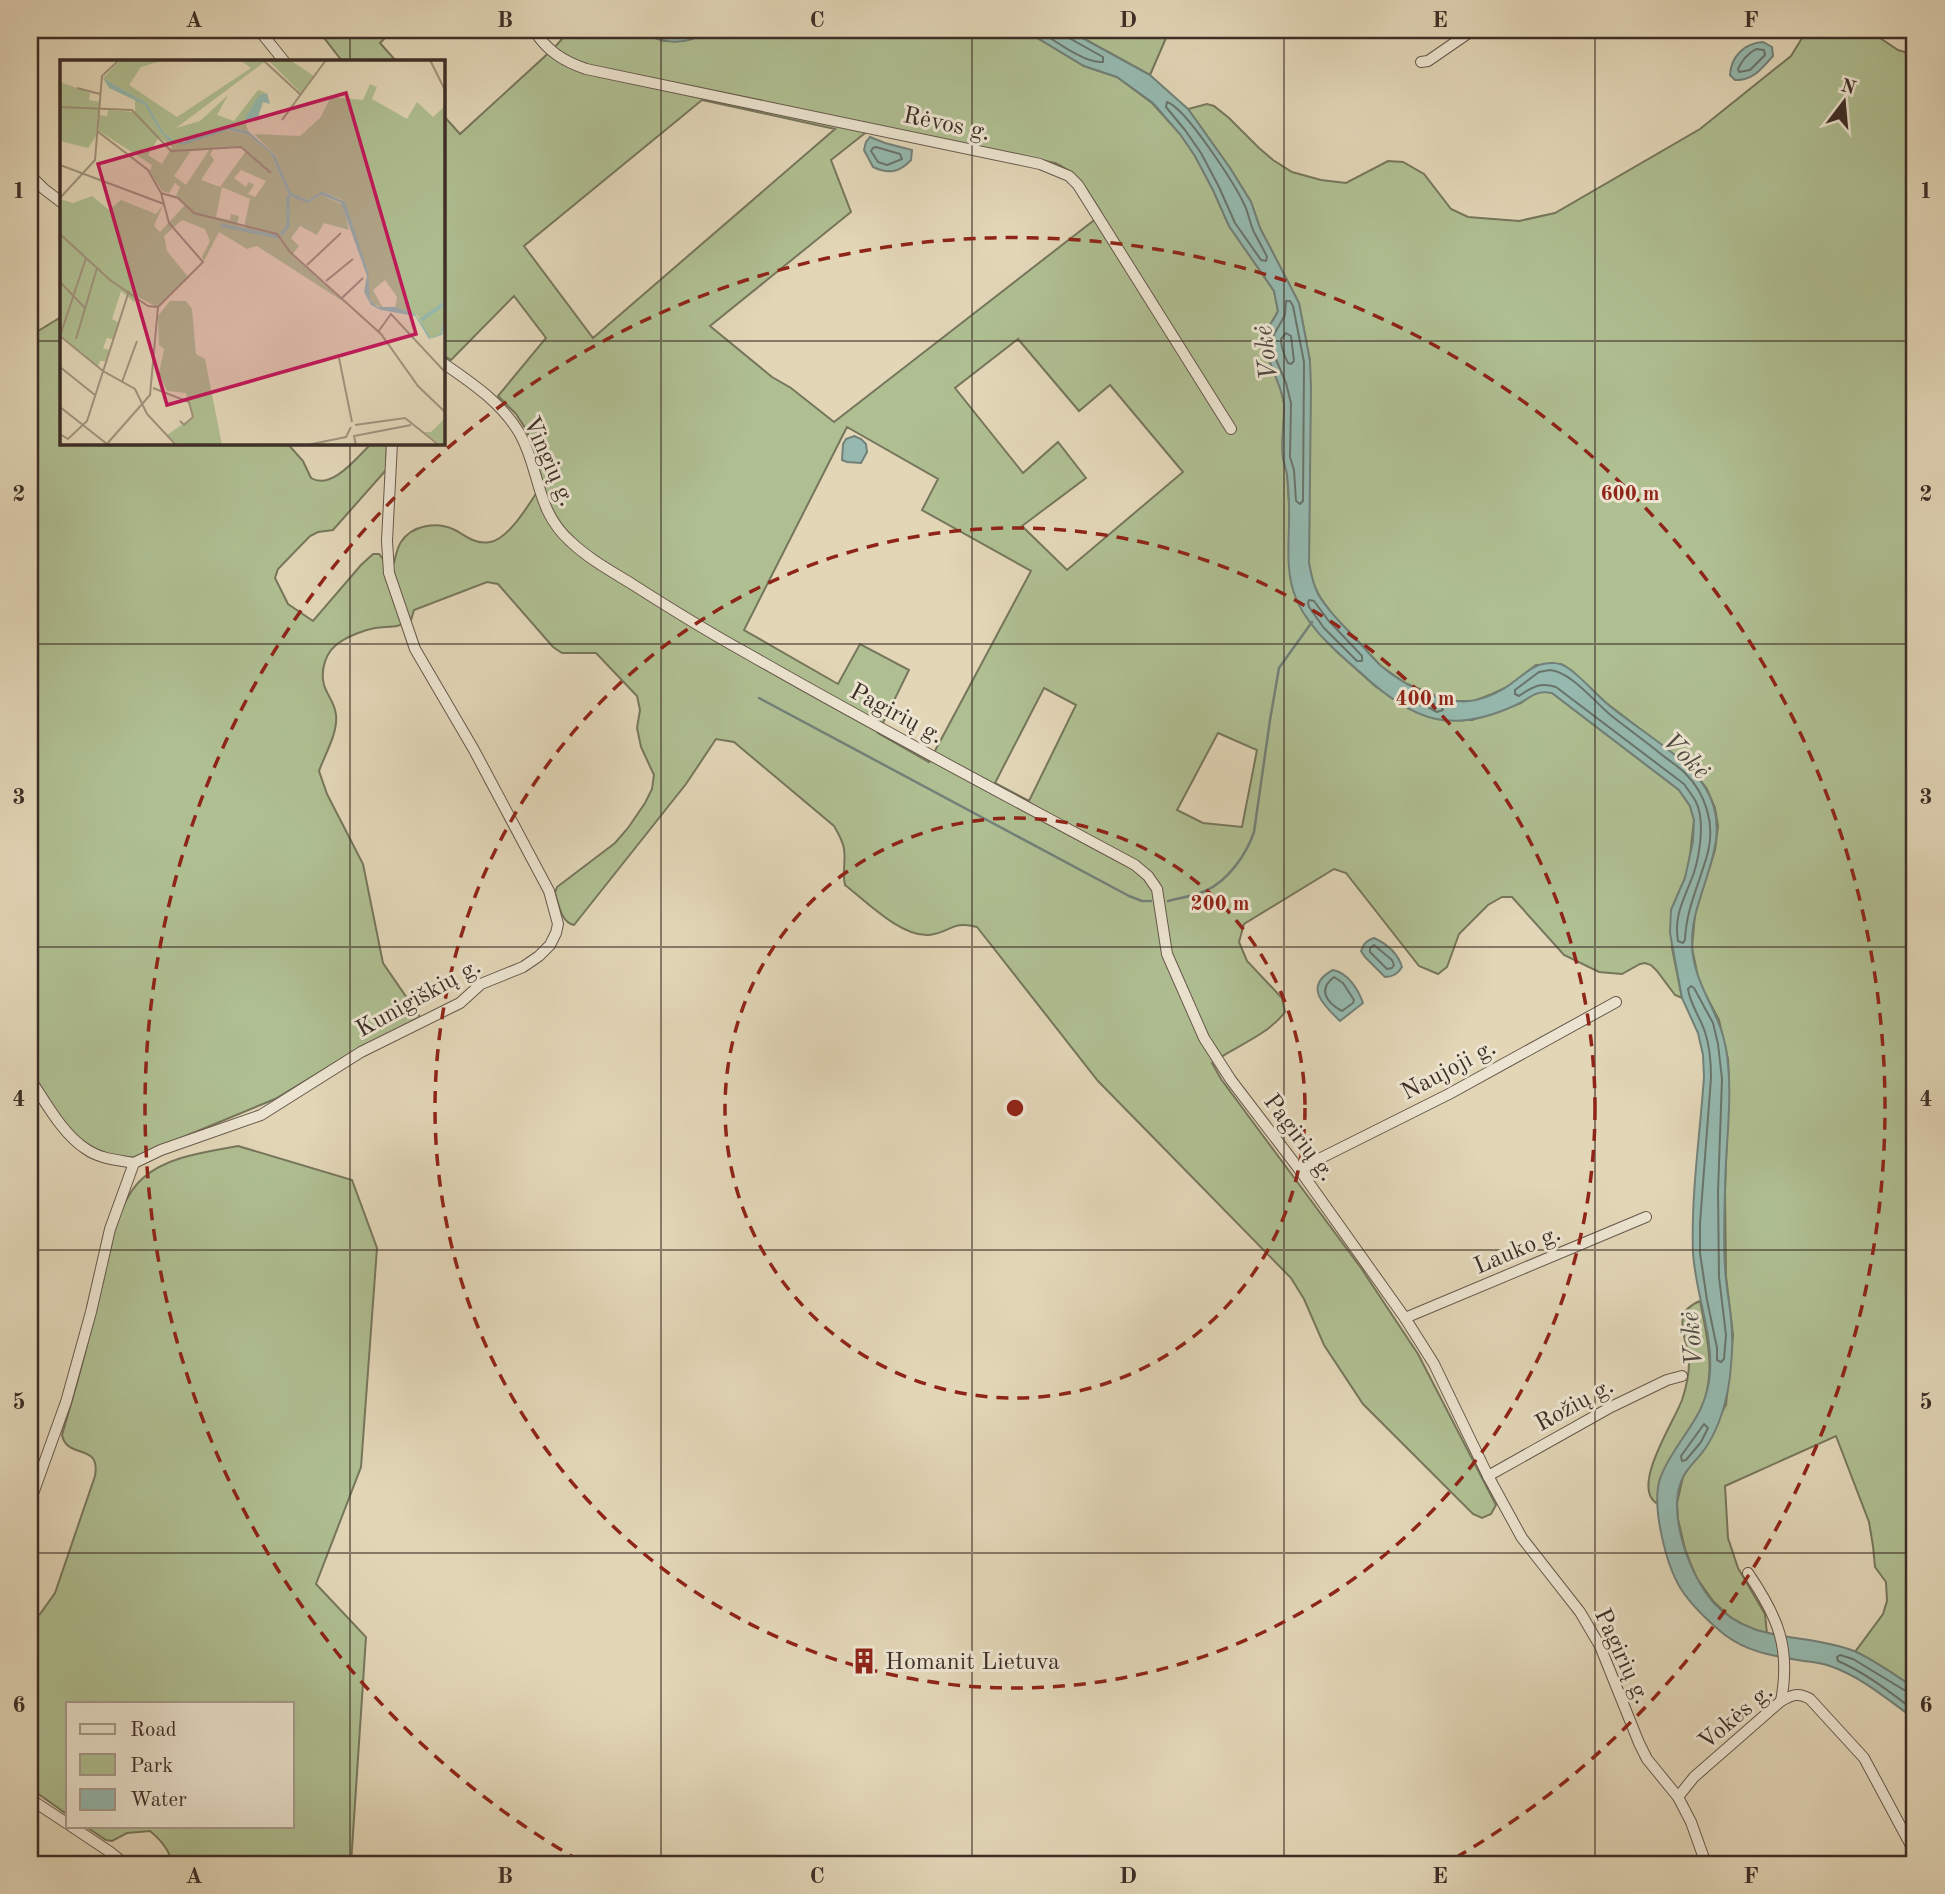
<svg xmlns="http://www.w3.org/2000/svg" width="1945" height="1894" viewBox="0 0 1945 1894" font-family="'Old Standard TT',serif">
  <style>
    .green { fill: #afbf92; stroke: #76765c; stroke-width: 2; fill-rule: evenodd }
    .water { fill: #95b9af; stroke: #728179; stroke-width: 2 }
    .lines { fill: none; stroke-linecap: round; stroke-linejoin: round }
    .shore { stroke: #69746b; stroke-width: 2 }
    .stream { stroke: #728179; stroke-width: 2.5 }
    .street-casing { stroke: #66584b; stroke-width: 12 }
    .street { stroke: #ece4d0; stroke-width: 10 }
    .grid { fill: none; stroke: #3d2e27; stroke-width: 2; stroke-opacity: 0.55 }
    .ring { fill: none; stroke: #8f2418; stroke-width: 3.5; stroke-dasharray: 12 9 }
    .labels { text-anchor: middle; stroke-width: 6; stroke-linejoin: round; paint-order: stroke }
    .street-label { font-size: 24px; fill: #3d2e27; stroke: #ece4d0 }
    .poi-label { font-size: 24px; fill: #3d2e27; stroke: #ece4d0; text-anchor: start }
    .water-label { font-size: 26px; font-style: italic; fill: #4f4a42; stroke: #ece4d0 }
    .inset-river { fill: none; stroke: #95b9af; stroke-width: 3.5 }
    .inset-road { fill: none; stroke: #a0937d; stroke-width: 2 }
    .view { fill: #c2185b; fill-opacity: 0.15; stroke: #c2185b; stroke-width: 3.5 }
    .inset-edge { fill: none; stroke: #3d2e27; stroke-width: 3.5 }
    .centre { fill: #8f2418; stroke: #ece4d0; stroke-width: 3.5 }
    .ring-label { font-size: 21px; text-anchor: middle; font-weight: bold; fill: #8f2418; stroke: #ece4d0; stroke-width: 6; stroke-linejoin: round; paint-order: stroke }
    .neatline { fill: none; stroke: #3d2e27; stroke-width: 2.5 }
    .grid-label { font-size: 23px; text-anchor: middle; font-weight: bold; fill: #3d2e27 }
  </style>
  <rect width="100%" height="100%" fill="#e2d6b7"/>
  <filter id="stains"><feTurbulence type="fractalNoise" baseFrequency=".00286" numOctaves="4"/><feColorMatrix values="0 0 0 0 .2 0 0 0 0 .09 0 0 0 0 .02 0 0 0 .5 -.17"/></filter>
  <radialGradient id="worn" r=".72"><stop offset=".6" stop-color="#630" stop-opacity="0"/><stop offset="1" stop-color="#630" stop-opacity=".3"/></radialGradient>
  <g class="green">
    <path d="M318,30H393L380,43L396,61H342Z"/>
    <path d="M570,30H633L664,41L706,34L712,30H824L846,34L862,35L895,30H1020L1029,33L1084,66L1117,77L1152,103L1180,134L1195,156L1213,190L1229,226L1274,291L1278,311L1264,336L1269,360L1280,386L1284,403L1283,458L1287,471L1289,504L1290,566L1294,591L1303,611L1318,632L1337,652L1376,687L1436,719L1472,720L1521,703L1536,692L1543,691L1552,693L1679,790L1690,806L1694,820L1689,864L1685,878L1671,910L1672,948L1682,998L1675,995L1657,971L1651,965L1645,963L1640,964L1622,974L1599,972L1564,955L1512,897H1502L1488,905L1459,934L1447,967L1438,974L1419,966L1346,873L1334,869L1244,924L1239,942L1247,961L1282,998L1285,1012C1267,1036 1235,1046 1212,1063L1221,1079L1361,1268L1418,1354L1496,1505L1491,1514L1482,1518L1473,1514L1363,1404L1324,1345L1304,1299L1291,1278L1098,1081L977,927C952,920 950,933 929,935C901,937 867,902 845,885C842,873 846,861 844,849C843,841 838,833 834,826L734,742L716,739L686,784L574,925C561,922 559,905 555,893L557,887L615,843L628,828L645,803L652,789L654,775L641,747L637,728L640,710L637,696L596,653H562L553,647L498,584L487,582L414,610L411,620C397,629 389,626 375,628C364,630 349,636 340,642C326,651 320,669 324,685C327,695 335,703 336,715C338,733 325,754 319,771L327,794L363,864L383,963L420,1017L351,1053L275,1099L135,1157C84,1164 54,1109 30,1075V336L61,317V443H287L303,461L311,478C332,491 358,456 372,443H387L386,470L333,530L318,532L310,536L278,569L275,578L288,604L313,621L361,565L373,554H379L383,559L394,563C396,555 397,548 401,542C412,525 437,521 455,530C466,536 476,545 490,542C510,539 532,499 543,483L527,431L516,414L498,396L546,338L514,296L451,360L443,355V115L460,134L554,48ZM702,100L835,129L593,338L524,246ZM874,126L1055,163C1079,173 1089,193 1102,214L834,422L791,388L772,377L710,326L851,212L831,160ZM1018,339L1079,411L1110,385L1183,472L1067,570L1022,526L1086,478L1058,442L1023,473L955,388ZM847,427L938,479L922,510L1031,571L929,762L878,733L909,670L860,644L838,684L744,630ZM1044,688L1076,705L1029,801L995,783ZM1218,733L1257,750L1242,827L1203,823L1177,810Z"/>
    <path d="M1068,30H1165L1166,38L1150,75Z"/>
    <path d="M1807,30H1868L1898,50L1915,55V1688L1855,1652L1883,1614L1887,1601L1886,1582L1875,1567L1873,1546L1869,1522L1836,1436L1725,1486L1728,1538L1738,1568L1765,1614L1767,1634L1749,1628L1732,1619L1713,1601L1696,1577L1685,1549L1678,1519L1677,1503L1683,1477L1726,1405L1733,1335L1726,1276L1725,1192L1729,1079L1728,1059L1719,1020L1699,982L1692,948L1695,914L1715,850L1718,826L1715,808L1707,789L1691,768L1605,702L1571,670L1561,664L1536,665L1509,686L1492,694L1474,701H1456L1444,699L1405,683L1381,666L1333,615L1320,597L1312,581L1309,563L1310,361L1299,303L1260,228L1251,202L1230,168L1188,109L1207,104L1214,106L1229,118L1259,148L1273,160L1292,172L1321,180L1346,183L1388,161L1403,162L1424,174L1451,209L1468,217L1519,221L1555,213L1700,129L1791,56Z"/>
    <path d="M238,1146L352,1180L377,1248L361,1467L316,1584L366,1637L351,1864H172C170,1850 161,1840 150,1831L127,1833L112,1841L106,1840L85,1826H292V1703H68V1815L30,1788V1620L40,1614L55,1593L95,1476C101,1442 67,1460 62,1435C70,1408 78,1380 85,1353C91,1329 97,1305 103,1280C110,1248 117,1201 143,1178C168,1156 207,1152 238,1146Z"/>
    <path d="M1700,1301C1709,1344 1718,1382 1695,1422C1677,1453 1658,1465 1658,1504C1629,1489 1674,1422 1682,1400C1686,1388 1689,1376 1689,1363C1688,1338 1669,1313 1700,1301Z"/>
  </g>
  <g class="water">
    <path d="M633,30H712C683,48 663,43 633,30Z"/>
    <path d="M1020,30H1068L1150,75L1188,109L1230,168L1251,202L1260,228L1299,303L1310,361L1311,388L1309,563C1311,574 1313,584 1318,594C1327,610 1341,623 1354,637C1363,646 1371,657 1381,666C1405,686 1444,707 1476,700C1488,697 1502,691 1512,683C1526,673 1535,662 1554,663C1561,664 1562,664 1568,668C1581,677 1592,690 1604,701C1633,727 1687,756 1706,789C1737,841 1691,891 1692,943C1692,983 1720,1011 1726,1049C1734,1096 1725,1145 1725,1192C1724,1221 1723,1252 1726,1280C1728,1299 1732,1317 1732,1336C1733,1349 1731,1363 1730,1376C1727,1400 1721,1423 1708,1444C1702,1455 1691,1464 1684,1475C1665,1510 1689,1574 1713,1602C1752,1645 1805,1632 1854,1651C1875,1660 1896,1676 1915,1688V1719C1888,1700 1862,1677 1830,1666C1822,1663 1813,1662 1804,1661C1775,1656 1749,1653 1725,1635C1709,1622 1692,1606 1681,1589C1666,1565 1650,1503 1661,1476C1676,1438 1707,1419 1710,1372C1713,1333 1695,1292 1693,1252C1691,1195 1700,1134 1704,1077L1703,1055L1698,1033L1682,998L1670,933L1671,910L1685,878L1693,841L1694,820L1690,806L1679,790L1552,693C1535,690 1532,697 1518,704C1493,716 1465,725 1436,719C1408,713 1380,691 1360,672C1335,650 1303,624 1293,590C1285,564 1290,533 1289,506C1289,495 1288,484 1287,474C1286,469 1284,464 1283,458C1280,441 1285,423 1284,405C1283,385 1260,351 1265,334C1268,326 1275,319 1278,311L1274,291L1229,226L1213,190L1195,156L1180,134L1153,103L1117,77L1084,66L1029,33Z"/>
    <path d="M1763,42L1772,47L1773,56C1762,68 1753,81 1735,80L1730,75C1731,56 1745,43 1763,42Z"/>
    <path d="M870,137L885,143L912,150L911,160C899,173 888,174 873,167L864,150L866,142Z"/>
    <path d="M854,436L861,439L866,444L867,452L861,463L847,462L842,460L843,444L846,439Z"/>
    <path d="M1374,938C1387,944 1398,954 1402,967C1398,974 1393,977 1385,977L1365,957L1361,951C1364,943 1367,940 1374,938Z"/>
    <path d="M1333,970C1348,973 1358,989 1363,1003L1340,1021C1323,1005 1303,986 1333,970Z"/>
  </g>
  <g class="lines">
    <g class="shore">
      <path d="M1038,30C1054,40 1085,64 1103,62V57L1069,38L1066,30"/>
      <path d="M1756,49L1764,50L1765,55L1750,70L1739,72L1738,69C1742,60 1747,54 1756,49Z"/>
      <path d="M1167,102C1186,108 1236,186 1245,206C1249,215 1250,224 1254,232C1258,240 1263,248 1267,257L1266,261L1261,260L1235,223L1219,187L1201,153L1185,130L1166,107Z"/>
      <path d="M876,147L900,154L902,159L887,165L878,162L871,151L873,148Z"/>
      <path d="M1286,301H1290L1293,306L1304,362L1303,501L1300,504L1296,501L1294,470L1290,457L1291,403L1286,383L1275,357L1272,338L1285,315Z"/>
      <path d="M1286,333L1291,336L1294,361L1291,364L1288,363C1284,355 1281,348 1281,339Z"/>
      <path d="M1309,600L1314,601L1328,620L1362,656V661H1357L1324,628L1309,607L1308,603Z"/>
      <path d="M1550,670C1572,672 1596,704 1613,717C1627,728 1642,739 1656,750C1665,758 1677,765 1685,773C1706,794 1715,824 1708,852C1700,882 1686,909 1685,940L1683,943L1678,941C1674,918 1682,903 1690,883C1699,863 1706,822 1696,802C1693,796 1688,790 1684,784L1556,687C1540,682 1532,687 1519,696L1515,694V690L1539,672Z"/>
      <path d="M1417,696L1428,702L1441,706L1443,710L1437,712L1426,706L1417,704L1412,699L1414,696Z"/>
      <path d="M1374,945L1392,960L1394,965L1392,968L1387,969L1370,952V948Z"/>
      <path d="M1334,977L1343,983L1354,1000L1353,1003L1342,1011C1327,1003 1317,990 1334,977Z"/>
      <path d="M1691,986L1694,988L1713,1023L1718,1044L1722,1079L1718,1192L1719,1277L1726,1335L1724,1359L1721,1362L1717,1360V1348L1707,1300L1700,1253V1223L1711,1078C1711,1062 1710,1047 1705,1032C1700,1017 1690,1004 1688,989Z"/>
      <path d="M1704,1424L1708,1428L1701,1442L1686,1460L1682,1461L1681,1456Z"/>
      <path d="M1915,1694L1909,1693L1853,1659L1840,1655L1837,1657L1838,1661C1866,1673 1890,1692 1915,1711"/>
    </g>
    <g class="stream">
      <path d="M759,698L1129,896L1142,901H1151"/>
      <path d="M1168,901C1179,898 1194,896 1205,891C1228,881 1246,855 1254,832L1270,720L1279,668L1312,622"/>
    </g>
    <g class="street-casing">
      <g id="street">
        <path d="M259,30L284,61"/>
        <path d="M534,30C547,51 563,61 586,69L1040,164L1069,176L1078,185L1231,429"/>
        <path d="M1421,62L1428,61L1473,30"/>
        <path d="M30,175L44,189L61,202"/>
        <path d="M443,363C472,383 502,403 520,434C541,472 535,510 571,542C589,559 611,571 632,584C671,609 710,633 750,655C877,728 1007,796 1135,865L1148,876L1157,889L1167,954L1204,1038L1231,1080L1299,1169L1405,1318L1434,1364L1488,1476L1522,1538L1580,1612L1600,1646L1639,1743L1647,1759L1678,1797L1691,1822L1706,1864"/>
        <path d="M30,1079C45,1101 63,1135 86,1149C100,1159 118,1160 134,1163"/>
        <path d="M1299,1169L1449,1094L1616,1002"/>
        <path d="M1405,1318L1646,1217"/>
        <path d="M1488,1476L1611,1407L1667,1380L1682,1376"/>
        <path d="M30,1502L66,1402L91,1312L110,1229L134,1163L161,1150L261,1115L361,1052L460,1003L481,984L523,967L539,956L550,945L556,933L558,924L549,891L474,750L415,649L389,573L387,541L392,443"/>
        <path d="M1748,1573C1778,1617 1791,1648 1781,1701"/>
        <path d="M1678,1797L1694,1777L1781,1701C1792,1695 1798,1692 1810,1699L1864,1758L1915,1853"/>
        <path d="M30,1799L68,1824"/>
        <path d="M71,1826L110,1852L125,1864"/>
      </g>
    </g>
    <use href="#street" class="street"/>
  </g>
  <path class="grid" d="M350,30V61M661,30V1864M972,30V1864M1284,30V1864M1595,30V1864M30,341H61M443,341H1915M350,443V1864M30,644H1915M30,947H1915M30,1250H1915M30,1553H1915"/>
  <g class="ring">
    <circle cx="1015" cy="1108" r="290"/>
    <circle cx="1015" cy="1108" r="580"/>
    <path d="M580 1861A870 870 0 1 1 1450 1861"/>
  </g>
  <defs>
    <g id="building-bare" transform="scale(2.1)"><path d="M-4-6H4V6H1V3H-1V6H-4ZM-2.5-4.3h1.7v1.8h-1.7ZM.8-4.3h1.7v1.8H.8ZM-2.5-1h1.7V.8h-1.7ZM.8-1h1.7V.8H.8Z" fill="#8f2418" stroke="#ece4d0" stroke-width="2.5" paint-order="stroke"/></g>
  </defs>
  <g fill-rule="evenodd">
    <use href="#building-bare" x="864" y="1661"/>
  </g>
  <g class="labels">
    <g class="street-label">
      <text transform="translate(947 123) rotate(12)" y="8">Rėvos g.</text>
      <text transform="translate(550 461) rotate(66)" y="8">Vingių g.</text>
      <text transform="translate(897 713) rotate(28)" y="8">Pagirių g.</text>
      <text transform="translate(418 997) rotate(-29)" y="8">Kunigiškių g.</text>
      <text transform="translate(1448 1069) rotate(-28)" y="8">Naujoji g.</text>
      <text transform="translate(1300 1137) rotate(53)" y="8">Pagirių g.</text>
      <text transform="translate(1517 1249) rotate(-23)" y="8">Lauko g.</text>
      <text transform="translate(1574 1404) rotate(-29)" y="8">Rožių g.</text>
      <text transform="translate(1623 1656) rotate(65)" y="8">Pagirių g.</text>
      <text transform="translate(1735 1716) rotate(-40)" y="8">Vokės g.</text>
    </g>
    <g class="poi-label">
      <text x="885" y="1669">Homanit Lietuva</text>
    </g>
    <g class="water-label">
      <text transform="translate(1265 353) rotate(-97)" y="9">Vokė</text>
      <text transform="translate(1687 755) rotate(45)" y="9">Vokė</text>
      <text transform="translate(1691 1339) rotate(-95)" y="9">Vokė</text>
    </g>
  </g>
  <g transform="translate(60 60)">
    <rect width="385" height="385" fill="#e2d6b7"/>
    <path d="M61,0H104L81,7L69,25L117,57L191,8L180,0H207L116,68L140,61L168,35L157,55L174,61L198,30L205,32L185,60L188,71L167,67L116,81L104,73L87,43L43,18ZM208,0H230L254,16L242,34ZM0,22L30,33L29,40L39,42L36,76L28,88L0,81ZM310,24L317,27L312,39L347,59L357,42L373,57L385,46V258L380,274L374,278L368,277L357,255L335,247L337,237L325,220L313,230L323,248L312,243L307,233L308,211L282,140L262,131L248,140L231,134L215,95L194,74L240,76L260,58L271,37L303,40ZM65,32L87,47L99,70L112,82L126,84L166,70L189,75L211,94L229,136L250,142L261,135L283,145L289,170L264,163L257,175L240,166L231,178L239,186L232,195L284,242L197,186L187,189L159,172L144,201L142,197L150,181L145,169L122,160L104,176L107,191L129,218L97,247L78,237L74,242L61,231L52,259L58,262L53,279L47,278L43,288L49,290L46,301H40L38,306L0,275V139L13,143L32,136L49,150L61,140L96,154L103,145L94,166L100,172L125,145L116,136L120,127L115,123L109,133L102,131L90,111L92,105L39,71V55L47,56L48,50L75,52V39ZM99,77L112,87L102,104L88,95ZM183,87L186,91L160,127L141,120L154,100L150,94L154,88ZM149,90L126,125L114,116L131,91ZM181,110L206,121L195,137L188,134L194,125L189,122L186,127L174,118ZM162,127L190,139L184,167L177,165L179,156L171,154L170,160L156,157ZM110,241H126L132,249L136,294L145,299L162,385H118L107,375L133,357L126,333L107,331L99,313L104,289L99,285L98,256ZM385,358V385H382L364,372H371Z" fill="#afbf92" fill-rule="evenodd"/>
    <path d="M43,18L87,43L104,73L114,80L124,82L133,76L167,67L188,71L215,95L231,133L248,140L262,131L285,142L308,211L310,240L318,247H335L355,254L371,278L380,274L385,258L382,275L369,279L355,256L321,250L311,245L304,232L307,216L281,143L261,135L248,143L229,136L211,94L189,75L168,70L124,85L108,80L99,70L85,45L49,28ZM207,33L210,44L203,42L198,57L187,62L185,58L199,35Z" fill="#95b9af"/>
    <path class="inset-river" d="M161,165L218,177M221,175L228,166V136M361,260L385,243"/>
    <path class="inset-road" d="M203,0L241,35M370,0L385,30M17,28L40,34M0,47L72,50L111,91L181,87L211,113M222,60L266,0M37,71L88,110L101,133L109,163L143,202L98,247L90,335L46,385M0,105L104,144M101,133L118,138L134,153L217,174L230,192L321,274L358,326L385,352M0,138L35,100L42,16L59,0M0,174L50,220L88,246L98,247M247,205L281,173M266,221L293,199M0,222L25,248M282,238L303,218M318,272L331,254L385,312M0,276L26,198M0,276L43,311L75,329L87,354L116,385M16,279L37,208M279,298L292,362M0,307L35,335M62,322L77,281M93,328L129,342L133,357L124,365L120,361M0,347L47,384M295,365L345,358L379,385M0,374L8,379L27,361L69,231M247,385L286,377L291,367M296,385L294,376L351,365"/>
    <path class="view" d="M286,33L356,274L107,345L38,104Z"/>
    <rect width="385" height="385" class="inset-edge"/>
  </g>
  <circle cx="1015" cy="1108" r="10" class="centre"/>
  <g class="ring-label">
    <text x="1630" y="500">600 m</text>
    <text x="1425" y="705">400 m</text>
    <text x="1220" y="910">200 m</text>
  </g>
  <rect width="1945" height="1894" fill="none" stroke="#e2d6b7" stroke-width="77"/>
  <rect x="66" y="1702" width="228" height="126" fill="#ece4d0" stroke="#a69b8c" stroke-width="2"/>
  <rect x="80" y="1724" width="35" height="10" fill="#ece4d0" stroke="#a69b8c" stroke-width="2"/>
  <text x="130" y="1736" font-size="21" fill="#3d2e27">Road</text>
  <rect x="80" y="1754" width="35" height="21" fill="#afbf92" stroke="#a69b8c" stroke-width="2"/>
  <text x="130" y="1772" font-size="21" fill="#3d2e27">Park</text>
  <rect x="80" y="1789" width="35" height="21" fill="#95b9af" stroke="#a69b8c" stroke-width="2"/>
  <text x="130" y="1806" font-size="21" fill="#3d2e27">Water</text>
  <g transform="translate(1844 102) rotate(16)" stroke="#ece4d0" stroke-width="5" paint-order="stroke">
  <path d="M0-5L12 26L0 18L-12 26Z" fill="#3d2e27"/>
  <text y="-10" font-size="19" font-weight="bold" text-anchor="middle" fill="#3d2e27">N</text>
  </g>
  <rect x="38" y="38" width="1868" height="1818" class="neatline"/>
  <g class="grid-label">
    <text x="194" y="27">A</text>
    <text x="505" y="27">B</text>
    <text x="817" y="27">C</text>
    <text x="1128" y="27">D</text>
    <text x="1440" y="27">E</text>
    <text x="1751" y="27">F</text>
    <text x="19" y="198">1</text>
    <text x="1926" y="198">1</text>
    <text x="19" y="501">2</text>
    <text x="1926" y="501">2</text>
    <text x="19" y="804">3</text>
    <text x="1926" y="804">3</text>
    <text x="19" y="1106">4</text>
    <text x="1926" y="1106">4</text>
    <text x="19" y="1409">5</text>
    <text x="1926" y="1409">5</text>
    <text x="19" y="1712">6</text>
    <text x="1926" y="1712">6</text>
    <text x="194" y="1883">A</text>
    <text x="505" y="1883">B</text>
    <text x="817" y="1883">C</text>
    <text x="1128" y="1883">D</text>
    <text x="1440" y="1883">E</text>
    <text x="1751" y="1883">F</text>
  </g>
  <rect width="100%" height="100%" filter="url(#stains)"/>
  <rect width="100%" height="100%" fill="url(#worn)"/>
</svg>
